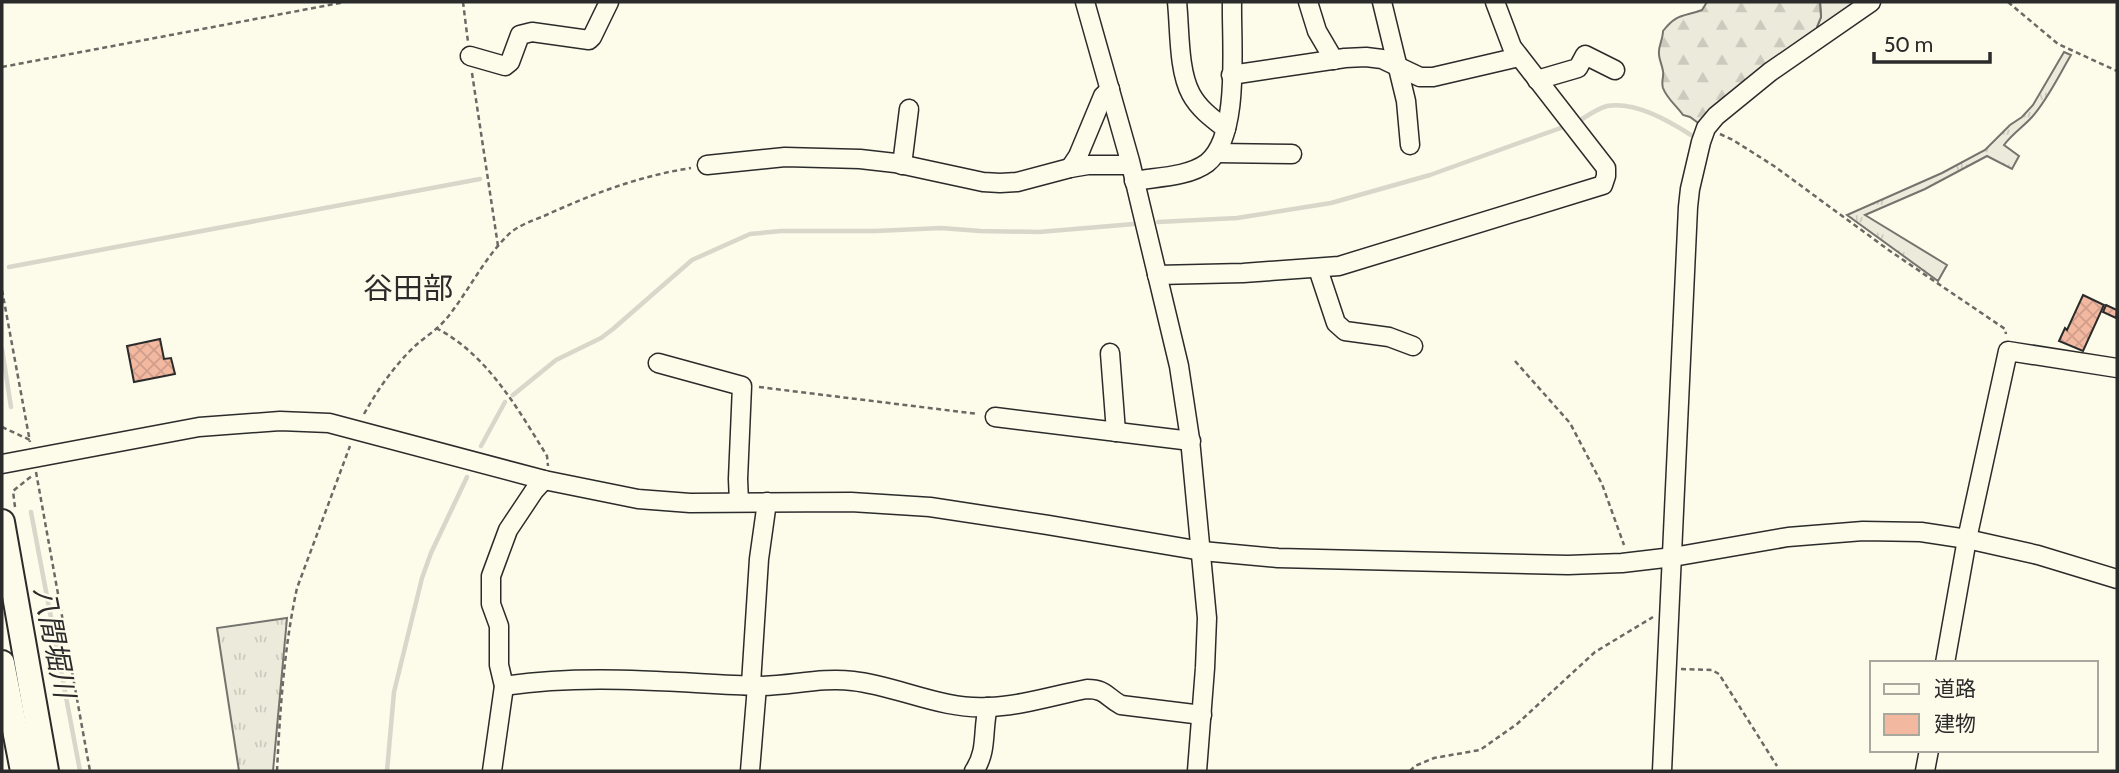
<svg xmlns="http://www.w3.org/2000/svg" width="2119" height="773" viewBox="0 0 2119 773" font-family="Cabin,'Noto Sans JP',sans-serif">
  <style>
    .grass { fill: url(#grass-tufts); stroke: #74746e; stroke-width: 2 }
    .forest { fill: url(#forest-firs); stroke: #74746e; stroke-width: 2 }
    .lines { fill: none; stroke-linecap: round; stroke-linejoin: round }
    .stream { stroke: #d8d7c9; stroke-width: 4.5 }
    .building { fill: url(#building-cross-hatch); stroke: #2b2b2b; stroke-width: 2 }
    .minor-casing { stroke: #2b2b2b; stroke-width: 21 }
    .highway-casing { stroke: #2b2b2b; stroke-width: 28 }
    .path { stroke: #6a6964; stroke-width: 2.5; stroke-dasharray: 5 3.5; stroke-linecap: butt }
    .minor { stroke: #fdfbea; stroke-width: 18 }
    .highway { stroke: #fdfbea; stroke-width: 24 }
    .labels { text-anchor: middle; stroke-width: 5; stroke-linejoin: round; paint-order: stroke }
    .water-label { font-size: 28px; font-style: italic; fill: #2b2b2b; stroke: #fdfbea }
    .quarter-label { font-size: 30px; fill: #2b2b2b; stroke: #fdfbea }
  </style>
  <defs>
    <pattern id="grass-tufts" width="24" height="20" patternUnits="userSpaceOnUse" patternTransform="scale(1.75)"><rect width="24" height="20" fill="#ecebdb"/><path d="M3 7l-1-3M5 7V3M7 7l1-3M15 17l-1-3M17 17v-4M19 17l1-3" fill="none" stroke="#cbcabc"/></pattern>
    <pattern id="forest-firs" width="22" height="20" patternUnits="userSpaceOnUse" patternTransform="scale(1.75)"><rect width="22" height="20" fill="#ecebdb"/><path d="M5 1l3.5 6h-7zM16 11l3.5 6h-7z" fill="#cbcabc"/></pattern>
    <pattern id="building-cross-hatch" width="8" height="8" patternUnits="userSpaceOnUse" patternTransform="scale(1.75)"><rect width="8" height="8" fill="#f2b8a0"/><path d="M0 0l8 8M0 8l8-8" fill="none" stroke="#d09e8a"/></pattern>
  </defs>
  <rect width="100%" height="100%" fill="#fdfbea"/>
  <g class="grass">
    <path d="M1820,2H1862L1820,32L1817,27L1821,17Z"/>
    <path d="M2064,52L2071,55C2059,75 2048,99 2032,117C2023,127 2012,134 2004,145L2019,156L2012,169L1987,156L1925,189L1865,215L1947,265L1938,281L1847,215L1942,173L1985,150L2010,125L2022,117L2033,105Z"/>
    <path d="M287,618L273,771H239L217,628Z"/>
  </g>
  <path class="forest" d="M1707,2H1820L1821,17L1817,27L1820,32L1781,75L1770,78L1720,124L1701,125L1690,117L1683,115C1677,106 1667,99 1663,88C1661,81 1664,77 1663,71C1662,65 1659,59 1659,54C1658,46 1663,40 1663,31C1677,13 1683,17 1702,10Z"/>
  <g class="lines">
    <g class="stream">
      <path d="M1577,122C1586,117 1596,109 1607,106C1635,101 1669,121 1691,135"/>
      <path d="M1158,222L1237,218L1331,203L1430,175L1569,125"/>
      <path d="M9,267L480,179"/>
      <path d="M2,349L11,407"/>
      <path d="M513,395L556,360L601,338L613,329L692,260L750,234L781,231H876L941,228L980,231L1039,232L1134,224"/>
      <path d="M481,446L505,402"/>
      <path d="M31,512L80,771"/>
      <path d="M387,771L394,692L422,578L431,553L467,477"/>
    </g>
  </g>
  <g class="building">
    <path d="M2083,295L2104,305L2083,351L2059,341L2065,328L2067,330Z"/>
    <path d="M2106,305L2117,310L2116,318L2103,312Z"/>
    <path d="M160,339L164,359L171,358L175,374L134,382L127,346Z"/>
  </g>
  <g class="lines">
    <g class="minor-casing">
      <g id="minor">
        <path d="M1085,2L1130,161L1179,366L1190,439L1207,618L1205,668L1197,771"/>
        <path d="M1177,2C1180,29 1178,70 1191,94C1199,109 1213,119 1226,129"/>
        <path d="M1308,2L1317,31L1334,60"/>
        <path d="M1382,2L1406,101L1410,145"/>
        <path d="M470,56L505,66L510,62L520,35L532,32L589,40L592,37L609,2"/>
        <path d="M1231,75L1345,58L1366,57L1382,59L1420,77H1433L1519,57"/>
        <path d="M1537,80L1578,68L1585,55L1615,70"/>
        <path d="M1217,153L1292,154"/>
        <path d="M707,165L785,157L860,159L895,163L983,182L1000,183L1017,182L1070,168L1088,165H1130"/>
        <path d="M902,165L909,109"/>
        <path d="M1070,168L1078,156L1103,96L1110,89"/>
        <path d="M1134,181C1157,177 1188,177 1207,163C1241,136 1231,42 1232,2"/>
        <path d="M1318,269L1336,323L1345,331L1389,337L1413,346"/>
        <path d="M1157,275L1243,273L1339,266L1603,185L1606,176V168L1512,47L1495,2"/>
        <path d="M1110,353L1116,432"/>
        <path d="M658,363L742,386L738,479L739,502"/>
        <path d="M995,417L1191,441"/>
        <path d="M2,464L199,427L280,421L329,423L544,480L638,499L690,503L851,502L930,507L1048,525L1202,551L1278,558L1568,565L1622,563L1673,557L1788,537L1863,531L1921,532L1967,539L2038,555L2117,579"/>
        <path d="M1945,663L1967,539L2008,351L2117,368"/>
        <path d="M751,684L759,559L767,502"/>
        <path d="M504,686C588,673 675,683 758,686C790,686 821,677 853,681C898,686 942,710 988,707C1021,706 1055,695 1087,689C1106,689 1106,697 1121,705L1202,715"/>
        <path d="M492,771L504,686L499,665V626L491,604V576L508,530L534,491L544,480"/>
        <path d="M750,771L757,686"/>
        <path d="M974,771C988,751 982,730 988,707"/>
        <path d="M1662,771L1688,207L1690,189L1701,142L1706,128L1716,116L1770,72L1871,2"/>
        <path d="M1925,771L1929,750"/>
      </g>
    </g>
    <g class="highway-casing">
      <g id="highway">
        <path d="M2,522L46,771"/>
        <path d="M2,663L23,771"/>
      </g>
    </g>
    <g class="path">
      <path d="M463,2L468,42"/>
      <path d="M2008,2L2058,44L2117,71"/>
      <path d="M2,67L345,2"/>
      <path d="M472,73L498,246"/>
      <path d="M1720,134L1733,140L1774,166L1890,251L2005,329L2006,334"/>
      <path d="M2,290L30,442"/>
      <path d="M436,328C487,354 518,409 547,456L548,466"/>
      <path d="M1515,361L1570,423L1602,484L1624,545"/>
      <path d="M759,387L978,414"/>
      <path d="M364,414C378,389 394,366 415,346C425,337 438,329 447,318C468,292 483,260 507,236C516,226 532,221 544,216C592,194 639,176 691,168"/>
      <path d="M2,427L30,440"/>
      <path d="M36,472L90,771"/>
      <path d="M15,507L13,491L33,475"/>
      <path d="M1681,669L1712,670L1719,674L1777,766"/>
      <path d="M277,771C280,710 284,648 297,588L350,446"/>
      <path d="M1410,771L1415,766L1434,758L1480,750L1517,724L1595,652L1653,617"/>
    </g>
    <use href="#minor" class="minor"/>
    <use href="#highway" class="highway"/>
  </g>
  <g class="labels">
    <g class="water-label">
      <text transform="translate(55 642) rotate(79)" y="10">八間堀川</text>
    </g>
    <g class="quarter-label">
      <text x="408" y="299">谷田部</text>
    </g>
  </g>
  <rect width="2119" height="773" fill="none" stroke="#2b2b2b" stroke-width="7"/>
  <rect x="1870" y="661" width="228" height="91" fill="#fdfbea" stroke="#a9a89e" stroke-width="2"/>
  <rect x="1884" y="684" width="35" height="10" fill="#fdfbea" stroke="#a9a89e" stroke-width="2"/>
  <text x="1934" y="696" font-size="21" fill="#2b2b2b">道路</text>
  <rect x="1884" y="714" width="35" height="21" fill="#f2b8a0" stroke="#a9a89e" stroke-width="2"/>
  <text x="1934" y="731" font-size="21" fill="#2b2b2b">建物</text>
  <path d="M1874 52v10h116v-10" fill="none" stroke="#2b2b2b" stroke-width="3.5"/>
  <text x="1884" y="52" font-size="21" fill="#2b2b2b" stroke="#fdfbea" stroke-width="5" paint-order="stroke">50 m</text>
</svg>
